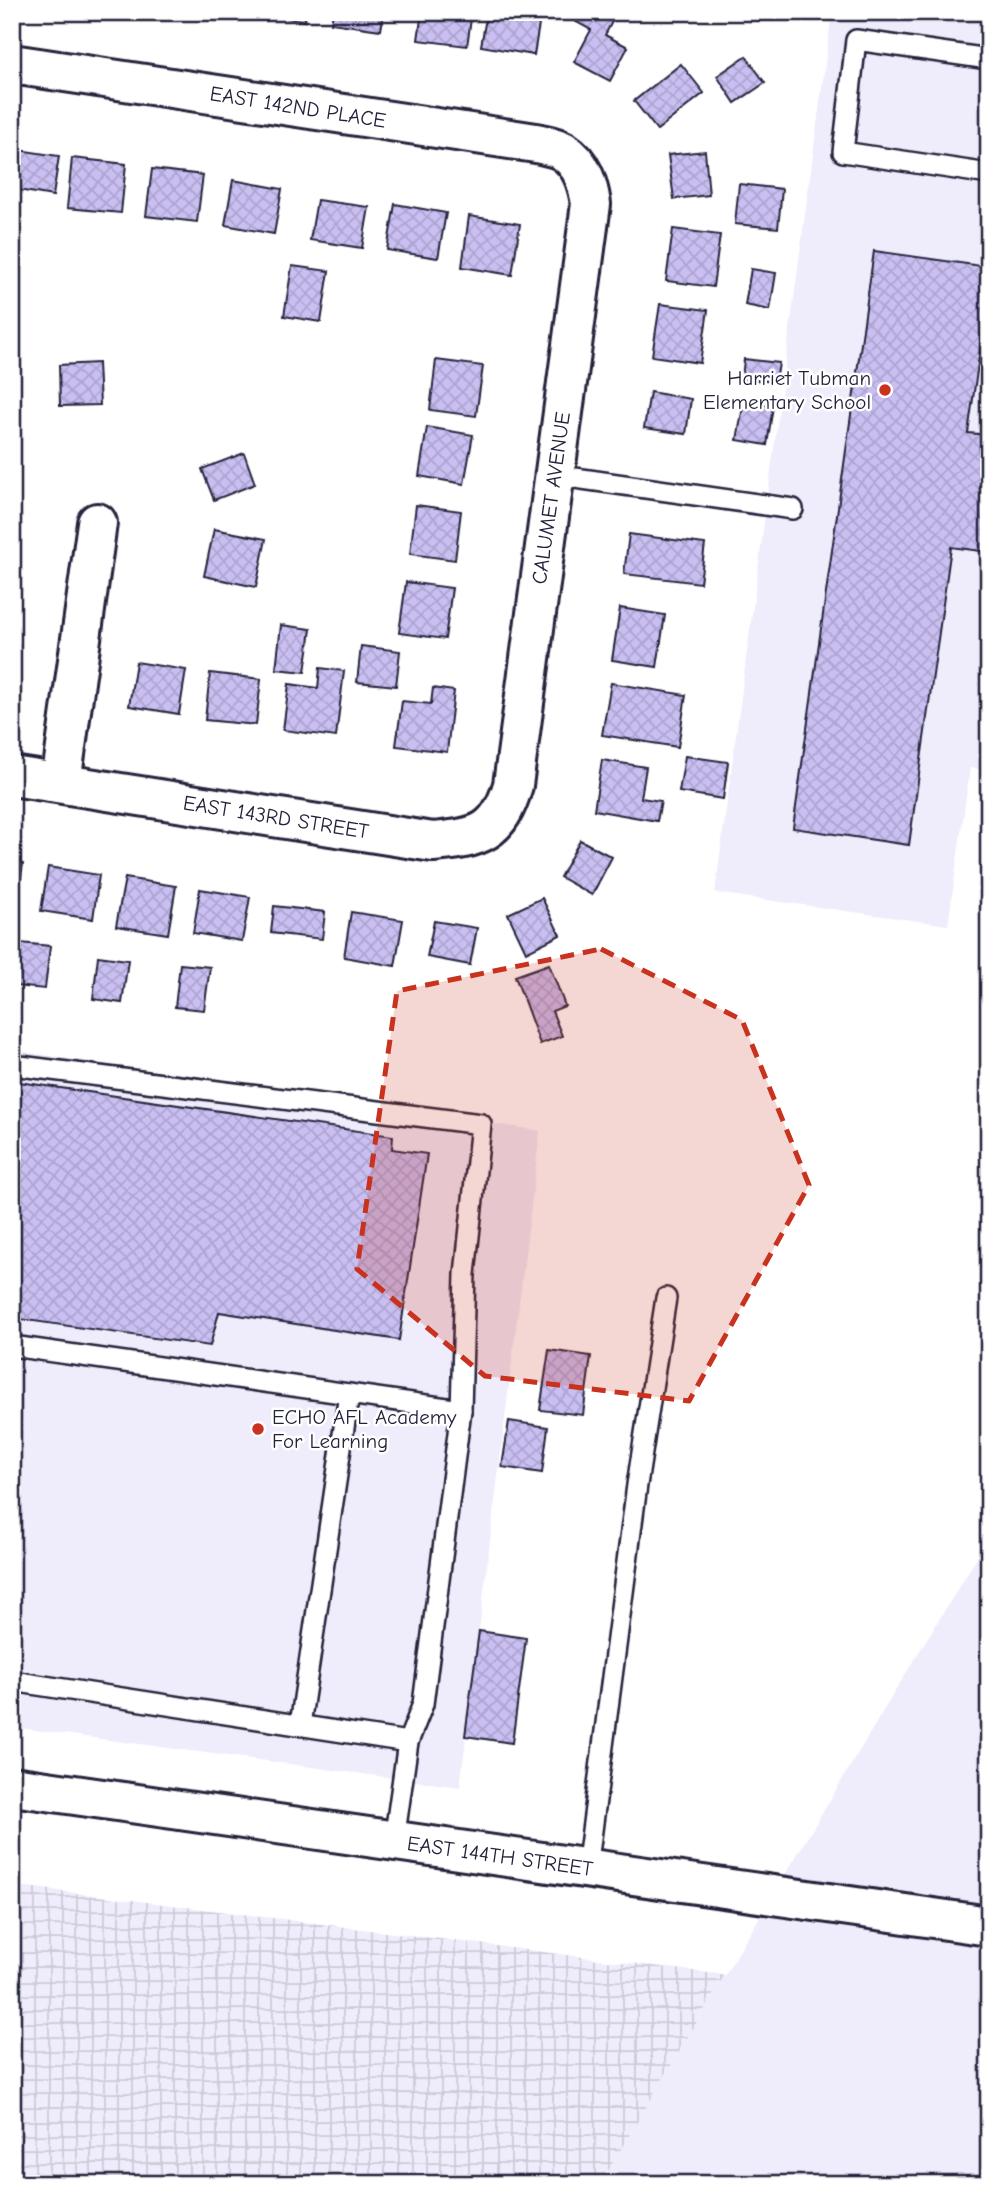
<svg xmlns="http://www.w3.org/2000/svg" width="1001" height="2196" viewBox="0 0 1001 2196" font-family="'Comic Neue',sans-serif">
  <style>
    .built { fill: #efecfb }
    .industrial { fill: url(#industrial-grid) }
    .building { fill: url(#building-cross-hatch); stroke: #22223b; stroke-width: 2 }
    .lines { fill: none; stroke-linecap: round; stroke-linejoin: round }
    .service-casing { stroke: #22223b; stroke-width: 24 }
    .minor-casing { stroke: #22223b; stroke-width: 44 }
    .tertiary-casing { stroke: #22223b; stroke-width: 44 }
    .service { stroke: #fff; stroke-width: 19 }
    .minor { stroke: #fff; stroke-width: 38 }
    .tertiary { stroke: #fff; stroke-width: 38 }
    .marked { fill: #c8321e; fill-opacity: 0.2; stroke: #c8321e; stroke-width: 5; stroke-dasharray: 14 9; stroke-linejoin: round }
    .poi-dot { fill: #c8321e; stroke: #fff; stroke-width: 2.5 }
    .labels { text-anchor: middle; stroke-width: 5; stroke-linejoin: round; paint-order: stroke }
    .street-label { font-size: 21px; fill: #22223b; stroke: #fff }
    .poi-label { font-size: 21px; fill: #22223b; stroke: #fff; text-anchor: end }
  </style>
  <defs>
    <pattern id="industrial-grid" width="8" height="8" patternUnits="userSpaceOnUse" patternTransform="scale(1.75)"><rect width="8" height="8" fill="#efecfb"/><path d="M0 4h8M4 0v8" fill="none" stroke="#cdcad8"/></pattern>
    <pattern id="building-cross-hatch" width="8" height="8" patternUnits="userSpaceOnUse" patternTransform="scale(1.75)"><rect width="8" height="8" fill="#cabff1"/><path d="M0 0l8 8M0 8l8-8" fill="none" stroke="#ada4d0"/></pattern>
  </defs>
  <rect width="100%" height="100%" fill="#fff"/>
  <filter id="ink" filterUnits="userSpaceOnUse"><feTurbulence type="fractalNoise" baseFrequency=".0143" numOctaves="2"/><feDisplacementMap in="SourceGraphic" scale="14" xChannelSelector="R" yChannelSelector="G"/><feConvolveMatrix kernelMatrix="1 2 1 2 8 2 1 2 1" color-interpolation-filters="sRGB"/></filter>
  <g filter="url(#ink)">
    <g class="built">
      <path d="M832,12H989V770L970,768L948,925L715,893Z"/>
      <path d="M12,1050L540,1131L460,1787L12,1727Z"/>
      <path d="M989,1538V2184H600L897,1688Z"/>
    </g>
    <path class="industrial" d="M12,1885L725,1975L600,2184H12Z"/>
    <g class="building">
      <path d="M254,12H306L305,21Z"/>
      <path d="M333,12H384L381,30L331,23Z"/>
      <path d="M422,12H472L467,46L418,40Z"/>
      <path d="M487,12H541L534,55L481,46Z"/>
      <path d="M577,12H612L616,14L605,35L628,47L610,81L574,62L591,30L573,20Z"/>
      <path d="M746,56L765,83L735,103L717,76Z"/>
      <path d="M681,64L704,93L657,130L634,101Z"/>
      <path d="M12,149L59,156L53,196L12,189Z"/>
      <path d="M705,151L709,195L674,199L668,155Z"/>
      <path d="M72,158L126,164L121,213L67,208Z"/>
      <path d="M152,169L203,175L197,222L146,216Z"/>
      <path d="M233,180L282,189L274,234L225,225Z"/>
      <path d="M739,184L782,189L778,228L735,224Z"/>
      <path d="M317,200L369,207L362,248L310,240Z"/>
      <path d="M395,204L446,213L438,258L387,250Z"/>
      <path d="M469,216L520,224L512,275L462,267Z"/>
      <path d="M673,229L720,235L713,287L666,281Z"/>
      <path d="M874,251L989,267V288L968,433L989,435V552L951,547L909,845L793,828Z"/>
      <path d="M292,266L329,271L321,322L284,316Z"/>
      <path d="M751,269L776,273L770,310L745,305Z"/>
      <path d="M660,304L708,310L700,363L652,356Z"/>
      <path d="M744,359L779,363L776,382L742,379Z"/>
      <path d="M436,360L483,366L476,416L430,410Z"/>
      <path d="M98,363L100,405L60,406L59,365Z"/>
      <path d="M650,392L691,399L686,434L644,428Z"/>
      <path d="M744,401L773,406L767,445L737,440Z"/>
      <path d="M427,427L473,435L464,484L419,476Z"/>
      <path d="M244,453L255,484L214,500L202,469Z"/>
      <path d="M416,505L461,511L455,560L410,554Z"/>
      <path d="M214,529L266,539L256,587L204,576Z"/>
      <path d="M629,534L705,544L700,583L624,574Z"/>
      <path d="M406,582L452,588L445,639L399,633Z"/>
      <path d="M620,608L665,615L657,667L612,660Z"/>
      <path d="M281,625L311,629L305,672L276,669Z"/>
      <path d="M12,644L18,645L12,682Z"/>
      <path d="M361,646L400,651L396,686L357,682Z"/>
      <path d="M136,662L186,670L179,714L129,706Z"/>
      <path d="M320,668L344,671L336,737L283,730L289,684L318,688Z"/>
      <path d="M210,673L261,679L256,725L205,720Z"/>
      <path d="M611,683L686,695L678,747L602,735Z"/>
      <path d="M433,688L454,691L447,752L396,746L402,701L431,704Z"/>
      <path d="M685,756L728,762L723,799L679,792Z"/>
      <path d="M602,760L646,767L641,798L661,801L657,821L594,810Z"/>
      <path d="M580,840L612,857L592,895L560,877Z"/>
      <path d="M12,862L23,864L16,908H12Z"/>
      <path d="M48,867L99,875L93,919L41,911Z"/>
      <path d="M125,878L176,886L168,934L116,926Z"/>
      <path d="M200,889L250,897L242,941L193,933Z"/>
      <path d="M542,898L560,935L526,952L508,914Z"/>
      <path d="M274,906L325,912L322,939L271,933Z"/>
      <path d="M351,912L403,920L395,966L344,957Z"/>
      <path d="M434,921L477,928L470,965L427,957Z"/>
      <path d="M20,943L50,946L45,989L15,986Z"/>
      <path d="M98,956L128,960L122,1003L93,999Z"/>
      <path d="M180,964L210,967L204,1010L175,1007Z"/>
      <path d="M549,964L565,1006L552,1011L562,1036L540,1044L515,976Z"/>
      <path d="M12,1081L393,1136L392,1149L427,1154L399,1340L219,1312L210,1346L12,1318Z"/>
      <path d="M549,1350L591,1356L583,1415L540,1410Z"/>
      <path d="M509,1421L548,1427L542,1473L502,1467Z"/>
      <path d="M479,1631L526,1638L512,1743L465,1736Z"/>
    </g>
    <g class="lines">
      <g class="service-casing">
        <g id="service">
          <path d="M989,59L856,40L843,152L989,174"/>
          <path d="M554,475L793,509"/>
          <path d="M12,1065L481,1124L465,1274L461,1410L423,1704L408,1742L394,1841"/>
          <path d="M12,1346L461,1410"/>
          <path d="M12,1681L408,1742"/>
          <path d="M300,1725L349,1394"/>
          <path d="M587,1869L637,1485L666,1298"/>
        </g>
      </g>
      <g class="minor-casing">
        <g id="minor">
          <path d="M12,64L536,143C545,145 556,147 563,151C582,163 588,184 591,204L513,785C499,833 480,838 433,842L12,776"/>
          <path d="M61,783L97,523"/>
        </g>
      </g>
      <g class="tertiary-casing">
        <path id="tertiary" d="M12,1786L989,1926"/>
      </g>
      <use href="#service" class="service"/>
      <use href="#minor" class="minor"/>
      <use href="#tertiary" class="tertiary"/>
    </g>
  </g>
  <path class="marked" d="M601,949L742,1020L809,1185L689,1401L485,1376L357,1269L397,991Z"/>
  <g class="poi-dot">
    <circle cx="885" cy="390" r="7"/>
    <circle cx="258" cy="1429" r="7"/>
  </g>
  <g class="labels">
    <g class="street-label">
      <text transform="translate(298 107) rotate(9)" y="7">EAST 142ND PLACE</text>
      <text transform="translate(551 498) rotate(-82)" y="7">CALUMET AVENUE</text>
      <text transform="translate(276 817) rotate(9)" y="7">EAST 143RD STREET</text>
      <text transform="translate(500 1856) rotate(8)" y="7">EAST 144TH STREET</text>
    </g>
    <g class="poi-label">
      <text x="871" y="385">Harriet Tubman<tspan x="871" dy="24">Elementary School</tspan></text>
      <text x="272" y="1424" text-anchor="start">ECHO AFL Academy<tspan x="272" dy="24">For Learning</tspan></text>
    </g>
  </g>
  <rect width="1001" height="2196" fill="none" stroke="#fff" stroke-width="42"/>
  <rect x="21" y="21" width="959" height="2154" fill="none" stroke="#22223b" stroke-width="2.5" filter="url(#ink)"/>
</svg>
